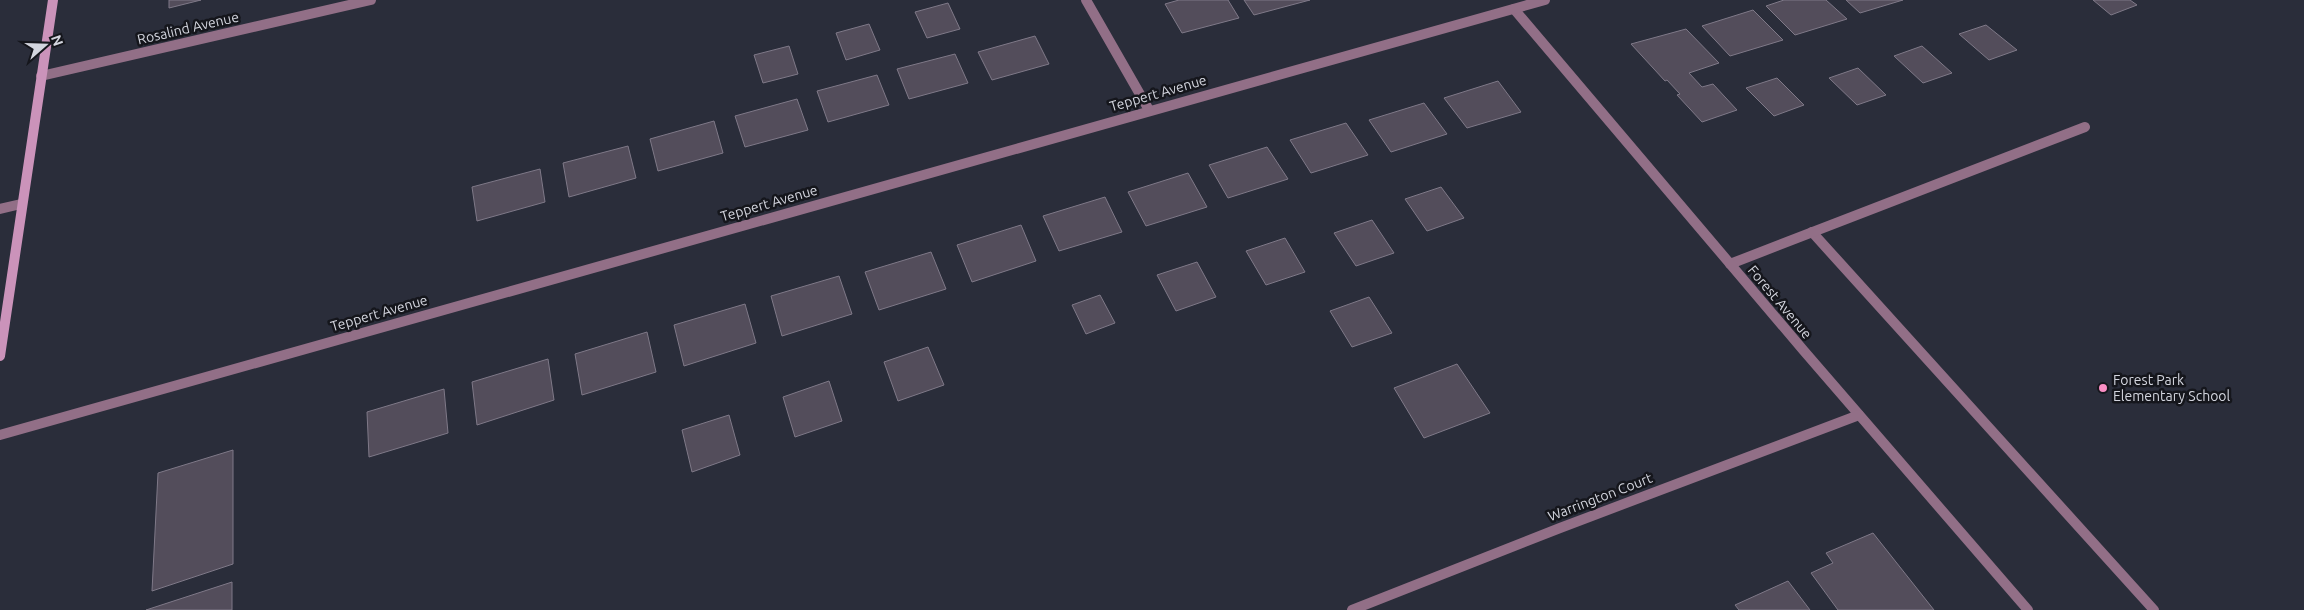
<svg xmlns="http://www.w3.org/2000/svg" width="2304" height="610" viewBox="0 0 2304 610" font-family="Ubuntu,sans-serif">
  <style>
    .building { fill: #534d5b; stroke: #7f7988 }
    .lines { fill: none; stroke-linecap: round; stroke-linejoin: round }
    .lane { stroke: #926f87; stroke-width: 10 }
    .street { stroke: #926f87; stroke-width: 10 }
    .secondary { stroke: #cb93ba; stroke-width: 10 }
    .poi-dot { fill: #fb8fc5; stroke: #15161c; stroke-width: 2 }
    .labels { text-anchor: middle; stroke-width: 5; stroke-linejoin: round; paint-order: stroke }
    .street-label { font-size: 14px; fill: #d3d5de; stroke: #15161c }
    .poi-label { font-size: 14px; fill: #d3d5de; stroke: #15161c; text-anchor: start }
  </style>
  <rect width="100%" height="100%" fill="#2a2d3a"/>
  <g class="building">
    <path d="M169,0H201L169,8Z"/>
    <path d="M1179,0H1228L1239,18L1182,33L1165,4Z"/>
    <path d="M1244,0H1310L1254,15Z"/>
    <path d="M1784,0H1826L1847,19L1795,35L1766,6Z"/>
    <path d="M1846,0H1903L1860,13Z"/>
    <path d="M2093,0H2130L2137,5L2111,15Z"/>
    <path d="M948,3L960,29L927,38L915,12Z"/>
    <path d="M1753,10L1783,40L1730,56L1702,26Z"/>
    <path d="M869,24L880,50L846,60L836,33Z"/>
    <path d="M1986,25L2017,50L1989,60L1959,34Z"/>
    <path d="M1686,29L1719,63L1689,73L1702,87L1713,84L1737,110L1702,122L1677,95L1680,94L1667,80L1665,81L1631,44Z"/>
    <path d="M1035,36L1049,64L992,80L978,52Z"/>
    <path d="M789,46L798,74L763,83L754,55Z"/>
    <path d="M1922,46L1952,73L1923,83L1894,56Z"/>
    <path d="M955,54L968,83L909,99L897,69Z"/>
    <path d="M1858,68L1886,95L1857,105L1829,78Z"/>
    <path d="M877,75L889,105L828,122L817,91Z"/>
    <path d="M1777,78L1804,105L1774,116L1746,88Z"/>
    <path d="M1498,81L1521,112L1467,128L1444,98Z"/>
    <path d="M797,99L808,130L745,147L735,116Z"/>
    <path d="M1424,103L1447,134L1391,152L1369,120Z"/>
    <path d="M714,121L723,153L658,171L650,139Z"/>
    <path d="M1346,123L1368,155L1311,173L1290,140Z"/>
    <path d="M628,146L636,178L569,197L563,163Z"/>
    <path d="M1267,147L1288,179L1228,198L1209,165Z"/>
    <path d="M540,169L545,202L477,221L472,187Z"/>
    <path d="M1188,173L1207,207L1146,226L1128,192Z"/>
    <path d="M1441,187L1464,218L1427,231L1405,199Z"/>
    <path d="M1105,197L1122,232L1059,251L1043,216Z"/>
    <path d="M1372,220L1394,253L1356,266L1334,233Z"/>
    <path d="M1021,225L1036,261L972,282L957,245Z"/>
    <path d="M1285,238L1305,272L1266,285L1246,251Z"/>
    <path d="M931,252L946,289L879,310L865,272Z"/>
    <path d="M1197,262L1216,297L1176,311L1157,275Z"/>
    <path d="M839,276L852,314L782,336L771,296Z"/>
    <path d="M1100,295L1115,323L1086,334L1072,305Z"/>
    <path d="M1369,297L1392,333L1352,347L1330,311Z"/>
    <path d="M745,304L756,343L684,366L674,325Z"/>
    <path d="M647,332L656,372L582,395L575,354Z"/>
    <path d="M928,347L944,385L898,401L884,362Z"/>
    <path d="M548,359L554,400L477,425L472,382Z"/>
    <path d="M1457,364L1490,413L1424,438L1394,388Z"/>
    <path d="M829,381L842,421L795,437L783,397Z"/>
    <path d="M444,389L448,433L369,457L367,412Z"/>
    <path d="M729,415L740,455L692,472L682,430Z"/>
    <path d="M233,450V564L152,591L158,473Z"/>
    <path d="M1873,533L1934,610H1838L1811,573L1833,563L1826,553Z"/>
    <path d="M1788,581L1810,610H1739L1735,605Z"/>
    <path d="M232,582V610H146Z"/>
  </g>
  <g class="lines">
    <g class="lane">
      <path d="M1812,232L2154,610"/>
      <path d="M1730,264L2085,127"/>
    </g>
    <g class="street">
      <path d="M1086,0L1149,110"/>
      <path d="M1514,9L1804,351L2028,610"/>
      <path d="M41,76L371,0"/>
      <path d="M0,209L21,204"/>
      <path d="M0,435L1545,0"/>
      <path d="M1352,610L1560,528L1859,415"/>
    </g>
    <path class="secondary" d="M0,356L53,0"/>
  </g>
  <circle class="poi-dot" cx="2103" cy="388" r="5"/>
  <g class="labels">
    <g class="street-label">
      <text transform="translate(188 28) rotate(-13)" y="5">Rosalind Avenue</text>
      <text transform="translate(1158 93) rotate(-16)" y="5">Teppert Avenue</text>
      <text transform="translate(769 203) rotate(-16)" y="5">Teppert Avenue</text>
      <text transform="translate(1780 302) rotate(50)" y="5">Forest Avenue</text>
      <text transform="translate(379 313) rotate(-16)" y="5">Teppert Avenue</text>
      <text transform="translate(1600 497) rotate(-21)" y="5">Warrington Court</text>
    </g>
    <g class="poi-label">
      <text x="2113" y="385">Forest Park<tspan x="2113" dy="16">Elementary School</tspan></text>
    </g>
  </g>
  <g transform="translate(45 45) rotate(70)" stroke="#15161c" stroke-width="4" paint-order="stroke">
  <path d="M0-4L9 19L0 12L-9 19Z" fill="#d3d5de"/>
  <text y="-8" font-size="14" font-weight="bold" text-anchor="middle" fill="#d3d5de">N</text>
  </g>
</svg>
